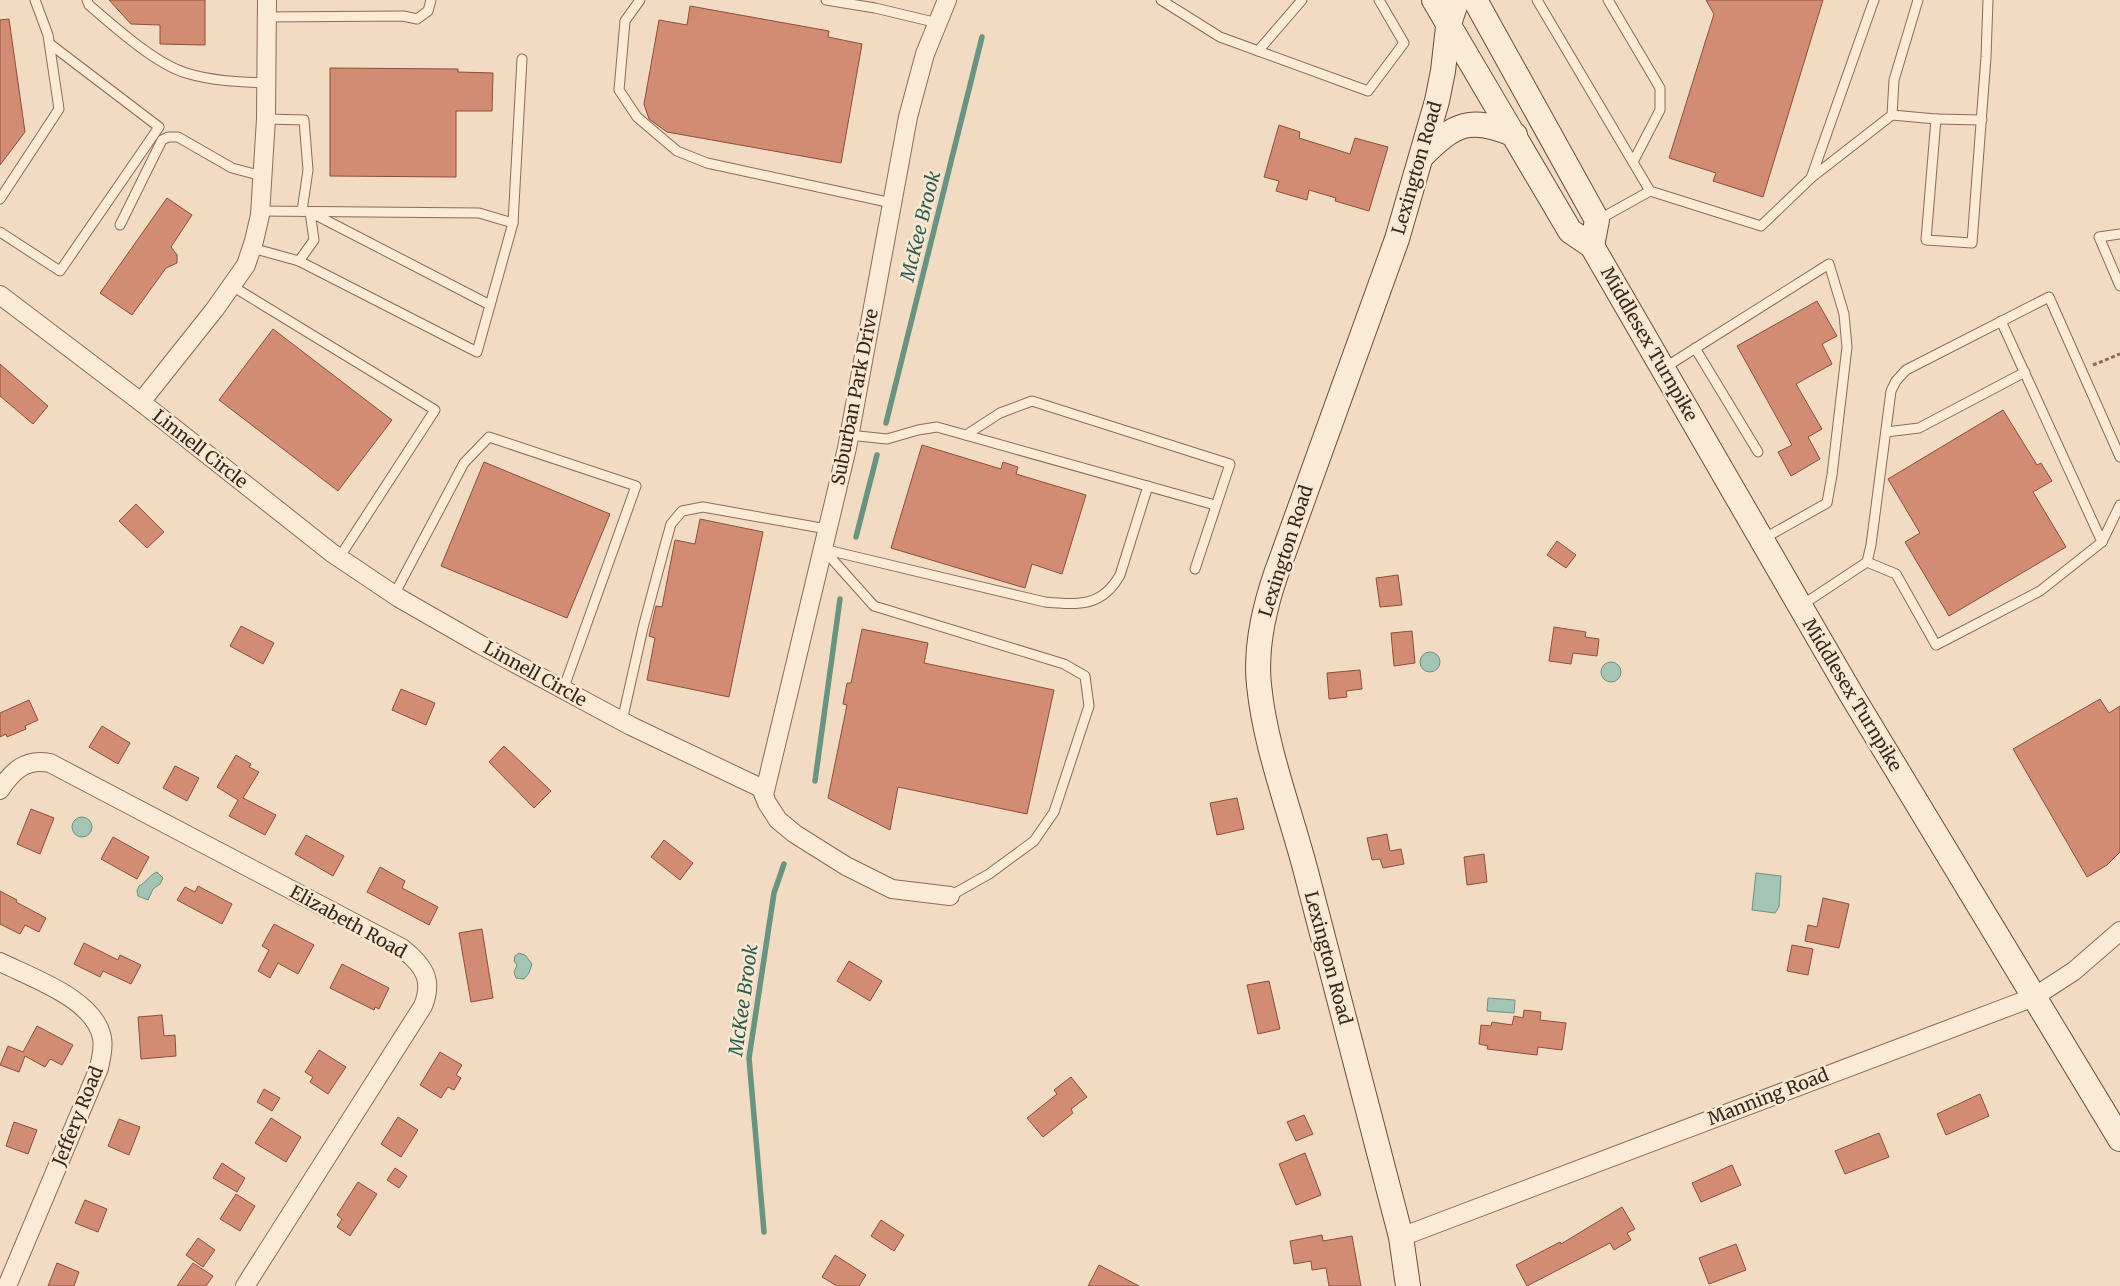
<svg xmlns="http://www.w3.org/2000/svg" width="2120" height="1286" viewBox="0 0 2120 1286" font-family="Merriweather,serif">
  <style>
    .water { fill: #a4c4b5; stroke: #6a9382 }
    .lines { fill: none; stroke-linecap: round; stroke-linejoin: round }
    .stream { stroke: #6a9382; stroke-width: 5.5 }
    .building { fill: #d28c74; stroke: #8e4e3b }
    .lane-casing { stroke: #8d6b57; stroke-width: 11 }
    .street-casing { stroke: #8d6b57; stroke-width: 20 }
    .secondary-casing { stroke: #6e4c3a; stroke-width: 26 }
    .path { stroke: #8d6b57; stroke-width: 3; stroke-dasharray: 4 2.5; stroke-linecap: butt }
    .lane { stroke: #fbead6; stroke-width: 9 }
    .street { stroke: #fbead6; stroke-width: 18 }
    .secondary { stroke: #fbead6; stroke-width: 24 }
    .labels { text-anchor: middle; stroke-width: 5; stroke-linejoin: round; paint-order: stroke }
    .street-label { font-size: 18px; fill: #3b261d; stroke: #f8e7d2 }
    .water-label { font-size: 19px; font-style: italic; fill: #2b5c51; stroke: #f8e7d2 }
  </style>
  <rect width="100%" height="100%" fill="#f1dbc2"/>
  <g class="water">
    <circle cx="1430" cy="662" r="10"/>
    <circle cx="1611" cy="672" r="10"/>
    <circle cx="82" cy="827" r="10"/>
    <path d="M157,872L163,878L160,884L153,889L148,900L138,896L137,891L139,886C147,882 149,875 157,872Z"/>
    <path d="M1756,873L1781,876L1779,907L1775,913L1752,910Z"/>
    <path d="M519,953L525,955L532,964L529,973L524,979L516,978L514,972L517,965L514,961L515,956Z"/>
    <path d="M1488,998L1515,1000L1514,1013L1487,1011Z"/>
  </g>
  <g class="lines">
    <g class="stream">
      <path d="M886,423L982,37"/>
      <path d="M856,537L877,455"/>
      <path d="M815,781L840,599"/>
      <path d="M764,1232L749,1058L774,893L784,864"/>
    </g>
  </g>
  <g class="building">
    <path d="M109,0H205V45L160,44V25L131,24Z"/>
    <path d="M1706,0H1823L1763,197L1713,181L1716,173L1669,158L1714,14Z"/>
    <path d="M690,6L829,31L828,37L862,44L841,163L667,132L649,119L644,104L659,20L687,25Z"/>
    <path d="M9,19L25,132L0,165V20Z"/>
    <path d="M330,68L458,69V72L493,73L492,111H456V177L330,176Z"/>
    <path d="M1279,125L1300,132L1299,138L1350,154L1355,138L1388,147L1369,211L1335,201L1336,198L1309,190L1307,200L1276,191L1279,181L1264,177Z"/>
    <path d="M167,198L192,215L171,247L177,255V263L166,268L132,315L100,293Z"/>
    <path d="M1817,301L1837,336L1822,344L1832,364L1796,384L1822,429L1808,437L1820,459L1791,476L1778,452L1792,445L1737,346Z"/>
    <path d="M273,329L392,420L338,491L219,400Z"/>
    <path d="M0,364L48,406L33,424L0,396Z"/>
    <path d="M2003,410L2037,465L2041,463L2052,481L2033,492L2066,547L1949,616L1905,542L1920,533L1888,479Z"/>
    <path d="M922,445L1001,469L1003,462L1018,467L1016,474L1086,495L1062,574L1032,564L1025,588L891,548Z"/>
    <path d="M484,462L610,514L567,618L441,566Z"/>
    <path d="M136,504L164,532L147,548L119,521Z"/>
    <path d="M700,519L763,532L729,697L647,680L655,638L649,636L656,606L662,607L675,540L695,544Z"/>
    <path d="M1557,541L1576,555L1566,568L1547,555Z"/>
    <path d="M1398,575L1402,605L1380,607L1376,578Z"/>
    <path d="M241,626L274,643L263,664L230,646Z"/>
    <path d="M1554,627L1586,632L1585,637L1599,639L1597,656L1573,653L1571,664L1549,661Z"/>
    <path d="M862,629L928,643L924,663L1054,690L1027,814L898,787L890,830L828,798L847,705L843,704L847,683H851Z"/>
    <path d="M1412,631L1415,663L1394,666L1391,633Z"/>
    <path d="M1360,670L1362,689L1346,691L1347,697L1329,699L1327,673Z"/>
    <path d="M401,689L435,703L426,725L392,710Z"/>
    <path d="M2100,699L2109,713L2120,706V852L2107,865L2087,877L2013,749Z"/>
    <path d="M29,700L38,720L25,726L26,729L7,737L6,734L0,737V713Z"/>
    <path d="M102,726L130,743L118,764L89,747Z"/>
    <path d="M504,746L551,791L534,808L489,762Z"/>
    <path d="M236,755L251,764L249,767L259,772L243,798L276,815L265,835L229,816L238,800L217,787Z"/>
    <path d="M175,766L199,778L187,801L163,788Z"/>
    <path d="M1237,798L1244,829L1217,835L1210,803Z"/>
    <path d="M31,809L54,818L40,854L17,844Z"/>
    <path d="M1387,834L1390,851L1401,849L1404,864L1383,868L1380,859L1372,860L1367,838Z"/>
    <path d="M306,835L344,856L333,876L295,854Z"/>
    <path d="M113,837L149,857L137,879L101,859Z"/>
    <path d="M664,840L693,863L680,880L651,857Z"/>
    <path d="M1484,854L1487,882L1467,885L1464,857Z"/>
    <path d="M380,867L405,881L402,888L438,907L429,925L367,892Z"/>
    <path d="M198,886L232,904L222,924L177,900L185,887L195,892Z"/>
    <path d="M0,891L17,900L16,902L46,918L39,932L25,925L20,934L0,924Z"/>
    <path d="M1823,898L1849,904L1839,948L1805,941L1808,925L1817,927Z"/>
    <path d="M274,924L314,945L298,974L278,963L270,978L258,971L269,950L262,946Z"/>
    <path d="M482,929L493,998L471,1002L459,933Z"/>
    <path d="M84,943L118,960L120,955L141,965L131,984L103,971L100,977L74,964Z"/>
    <path d="M1792,945L1813,949L1808,975L1787,971Z"/>
    <path d="M849,961L882,981L870,1001L837,981Z"/>
    <path d="M342,964L389,988L379,1009L375,1007L374,1010L330,988Z"/>
    <path d="M1269,981L1280,1029L1258,1034L1247,985Z"/>
    <path d="M1524,1010L1541,1012L1540,1020L1566,1023L1562,1050L1538,1047L1537,1055L1487,1049L1488,1046L1479,1044L1481,1025L1491,1026L1492,1022L1512,1025L1514,1016L1523,1018Z"/>
    <path d="M162,1015L164,1036L175,1035L176,1056L141,1059L138,1017Z"/>
    <path d="M37,1026L73,1045L62,1065L50,1059L45,1067L25,1056L19,1072L0,1065L8,1046L23,1052Z"/>
    <path d="M319,1050L346,1067L328,1094L310,1082L313,1077L305,1072Z"/>
    <path d="M440,1052L462,1065L456,1075L461,1078L454,1090L448,1087L441,1098L420,1085Z"/>
    <path d="M1071,1077L1087,1097L1071,1109L1073,1113L1043,1137L1027,1118L1057,1094L1054,1090Z"/>
    <path d="M264,1089L280,1098L272,1111L257,1102Z"/>
    <path d="M1980,1094L1989,1116L1946,1135L1937,1114Z"/>
    <path d="M1304,1115L1313,1134L1296,1141L1287,1122Z"/>
    <path d="M398,1117L418,1130L401,1157L381,1144Z"/>
    <path d="M271,1118L301,1137L286,1162L255,1143Z"/>
    <path d="M119,1119L140,1127L129,1155L108,1146Z"/>
    <path d="M14,1122L37,1130L28,1154L6,1146Z"/>
    <path d="M1879,1133L1889,1157L1845,1174L1835,1151Z"/>
    <path d="M1305,1153L1321,1195L1296,1205L1279,1164Z"/>
    <path d="M222,1163L245,1178L237,1192L213,1178Z"/>
    <path d="M1732,1165L1741,1185L1701,1202L1692,1183Z"/>
    <path d="M395,1168L407,1176L399,1188L387,1180Z"/>
    <path d="M358,1182L377,1194L350,1236L337,1227L342,1219L337,1215Z"/>
    <path d="M236,1194L255,1206L240,1231L220,1219Z"/>
    <path d="M85,1200L107,1209L98,1232L75,1223Z"/>
    <path d="M1622,1207L1635,1229L1627,1233L1631,1240L1614,1250L1610,1243L1527,1286L1516,1265L1560,1242L1561,1244Z"/>
    <path d="M881,1220L904,1235L894,1251L871,1236Z"/>
    <path d="M1322,1235L1323,1241L1352,1236L1361,1286H1329L1326,1268L1312,1270L1311,1261L1294,1264L1290,1241Z"/>
    <path d="M198,1238L215,1250L203,1267L186,1255Z"/>
    <path d="M1736,1244L1746,1270L1709,1284L1699,1258Z"/>
    <path d="M835,1255L866,1275L859,1286H837L822,1277Z"/>
    <path d="M57,1263L79,1272L74,1286H48Z"/>
    <path d="M193,1263L213,1276L206,1286H177Z"/>
    <path d="M1099,1265L1139,1286H1088Z"/>
  </g>
  <g class="lines">
    <g class="lane-casing">
      <g id="lane">
        <path d="M87,0L89,5C115,27 154,63 186,73C212,81 239,82 266,83"/>
        <path d="M640,0L625,21L619,90L637,117L677,151L707,163L892,203"/>
        <path d="M826,0L875,8L938,23"/>
        <path d="M1161,0L1220,37L1368,91L1404,43L1379,0"/>
        <path d="M1537,0L1650,191L1761,226L1811,178"/>
        <path d="M1608,0L1660,88V110L1633,162"/>
        <path d="M1874,0L1811,178L1892,115L1936,119L1926,240L1972,243L1986,57L1988,0"/>
        <path d="M267,17L403,16L417,19L428,11L431,0"/>
        <path d="M1258,51L1302,0"/>
        <path d="M1892,115L1894,80L1918,0"/>
        <path d="M266,119L304,120L308,170L302,211"/>
        <path d="M1936,119L1982,120"/>
        <path d="M0,199L59,109L48,35L35,0"/>
        <path d="M1598,220L1650,191"/>
        <path d="M513,223L522,59"/>
        <path d="M120,225L162,140L168,137H178L232,168L262,176"/>
        <path d="M0,232L60,271L159,127L50,44"/>
        <path d="M2120,234L2099,237L2120,286"/>
        <path d="M252,248L299,261L477,352L513,223L479,213L260,211"/>
        <path d="M299,261L314,240L310,212L490,305"/>
        <path d="M232,286L435,410L339,558"/>
        <path d="M1695,348L1758,452"/>
        <path d="M1664,368L1829,264L1844,314L1847,347L1832,475L1827,503L1763,539"/>
        <path d="M1886,432L1919,428L2025,372"/>
        <path d="M849,435L887,439L918,430L937,427L1215,505"/>
        <path d="M966,435L1000,413L1032,401L1230,464L1195,569"/>
        <path d="M2102,542L2120,505"/>
        <path d="M823,549L874,606L1064,664L1085,676L1089,706L1054,812L1034,841L989,874L950,896"/>
        <path d="M823,549L1045,602C1079,605 1102,607 1120,575L1148,486"/>
        <path d="M1867,562L1896,574L1936,645L2040,591L2102,542L2001,321"/>
        <path d="M394,595L464,463L489,437L636,486L563,690"/>
        <path d="M1802,605L1867,562L1871,545L1891,391L1896,381L1906,370L2049,297L2120,457"/>
        <path d="M622,721L643,628L664,549L671,524L682,511L703,507L827,529"/>
      </g>
    </g>
    <g class="street-casing">
      <g id="street">
        <path d="M0,295L141,402L215,309L246,265L254,241L260,215L266,119L267,0"/>
        <path d="M141,402L332,553L399,598L481,645L631,726L761,788L767,803L778,820L795,834L846,866L892,889L950,896"/>
        <path d="M0,790C12,771 26,758 50,763L402,948C423,965 434,979 423,1006L245,1286"/>
        <path d="M764,795L847,448L908,117L925,54L947,0"/>
        <path d="M0,962C32,978 95,999 102,1038C104,1048 101,1058 99,1068L7,1286"/>
        <path d="M1401,1237L2034,997L2074,971L2120,931"/>
      </g>
    </g>
    <g class="secondary-casing">
      <g id="secondary">
        <path d="M1434,0L1570,231L1592,246L1851,694L2120,1139"/>
        <path d="M1475,0L1597,220L1592,246"/>
        <path d="M1422,156C1455,123 1470,116 1515,135"/>
        <path d="M1408,1286L1401,1237C1369,1114 1337,991 1305,868C1289,808 1265,746 1259,685C1255,647 1264,609 1276,574L1397,239L1437,101L1443,71L1448,27L1457,0"/>
      </g>
    </g>
    <path class="path" d="M2093,365L2120,354"/>
    <use href="#lane" class="lane"/>
    <use href="#street" class="street"/>
    <use href="#secondary" class="secondary"/>
  </g>
  <g class="labels">
    <g class="street-label">
      <text transform="translate(1417 168) rotate(-74)" y="6">Lexington Road</text>
      <text transform="translate(1649 344) rotate(60)" y="6">Middlesex Turnpike</text>
      <text transform="translate(855 397) rotate(-79)" y="6">Suburban Park Drive</text>
      <text transform="translate(200 449) rotate(38)" y="6">Linnell Circle</text>
      <text transform="translate(1286 551) rotate(-72)" y="6">Lexington Road</text>
      <text transform="translate(535 674) rotate(29)" y="6">Linnell Circle</text>
      <text transform="translate(1852 695) rotate(59)" y="6">Middlesex Turnpike</text>
      <text transform="translate(348 922) rotate(29)" y="6">Elizabeth Road</text>
      <text transform="translate(1328 958) rotate(75)" y="6">Lexington Road</text>
      <text transform="translate(1768 1097) rotate(-21)" y="6">Manning Road</text>
      <text transform="translate(78 1116) rotate(-68)" y="6">Jeffery Road</text>
    </g>
    <g class="water-label">
      <text transform="translate(920 226) rotate(-76)" y="7">McKee Brook</text>
      <text transform="translate(743 1000) rotate(-82)" y="7">McKee Brook</text>
    </g>
  </g>
</svg>
